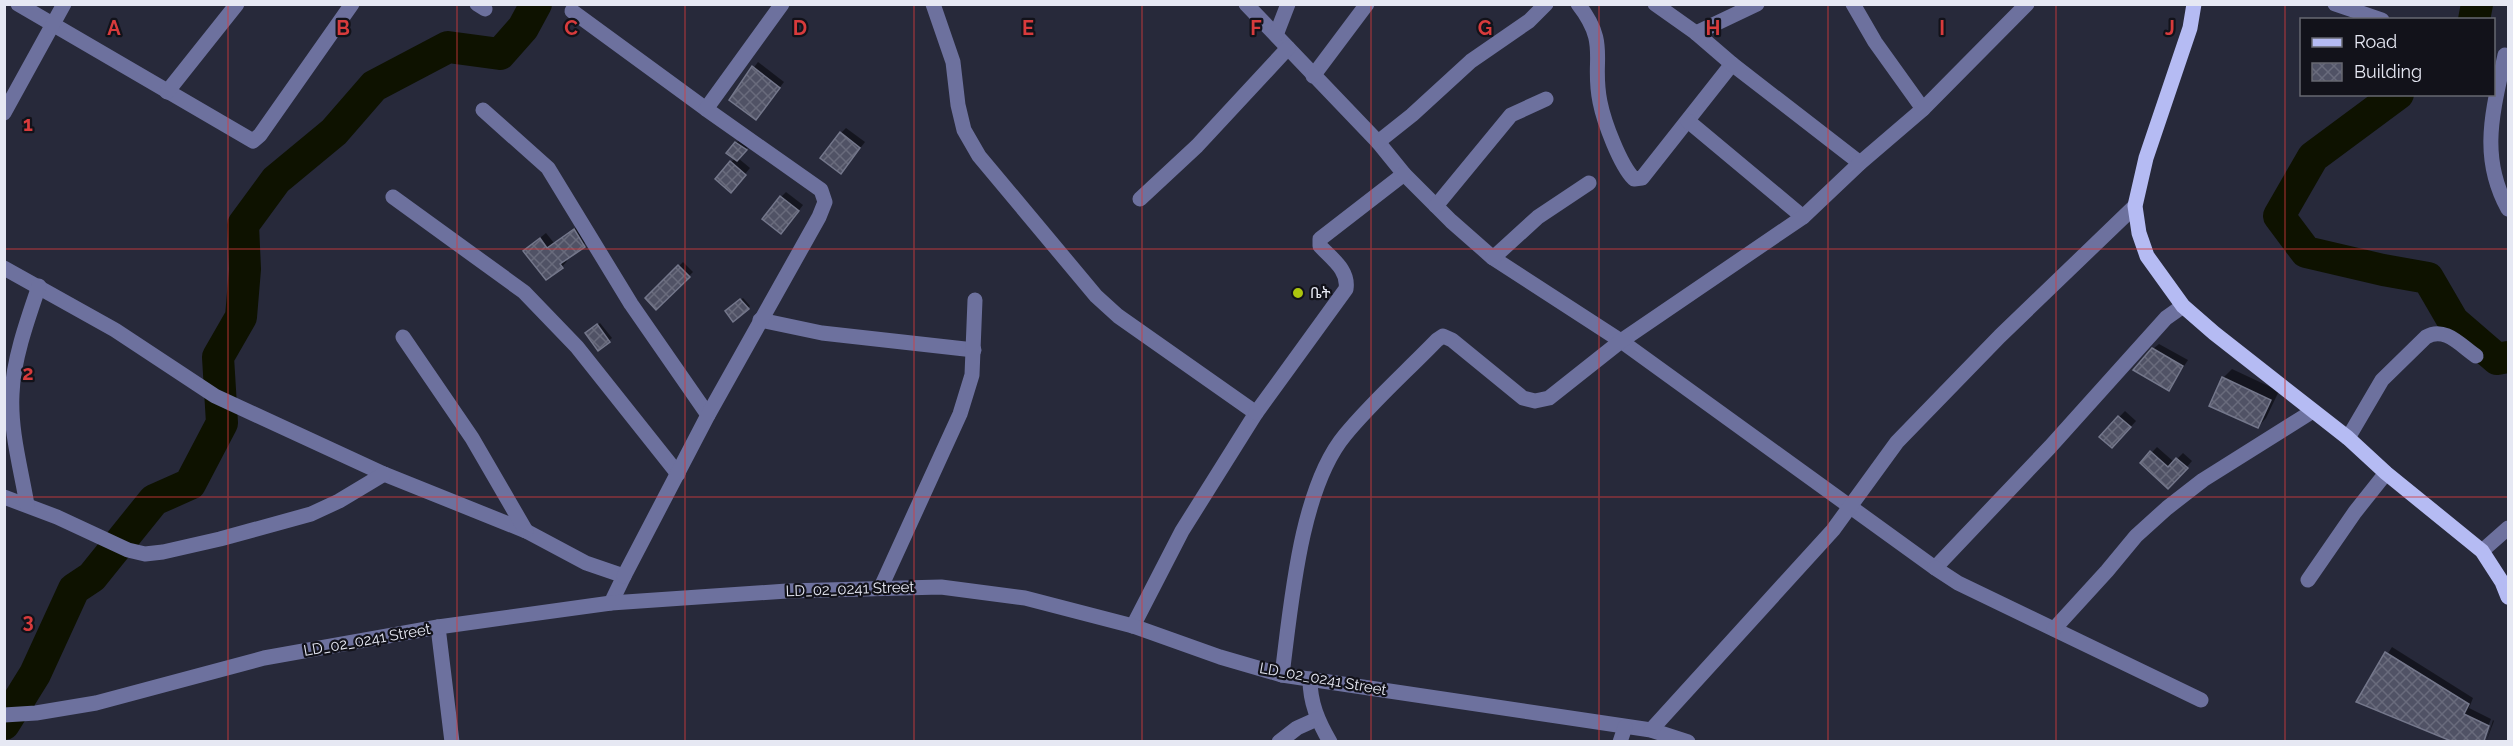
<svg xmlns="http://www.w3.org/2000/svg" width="2513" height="746" viewBox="0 0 2513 746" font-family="Raleway,'Noto Sans Ethiopic',sans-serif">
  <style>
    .shadow { fill: #0007 }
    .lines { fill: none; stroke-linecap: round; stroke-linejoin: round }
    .river { stroke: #0e1200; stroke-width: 32 }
    .building { fill: url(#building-cross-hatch); stroke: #74778b; stroke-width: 1.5 }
    .minor { stroke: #6d719e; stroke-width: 15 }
    .major { stroke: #b5bbf3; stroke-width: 15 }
    .grid { fill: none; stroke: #d83b3c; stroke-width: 1.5; stroke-opacity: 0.55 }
    .poi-dot { fill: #adc60e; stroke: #12121a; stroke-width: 2 }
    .labels { text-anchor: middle; stroke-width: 4.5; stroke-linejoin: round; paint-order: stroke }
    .poi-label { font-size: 15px; fill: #e6e8f3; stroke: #12121a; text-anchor: start }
    .street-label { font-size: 15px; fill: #e6e8f3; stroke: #12121a }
    .grid-label { font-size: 20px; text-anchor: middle; font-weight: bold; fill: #d83b3c; stroke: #12121a; stroke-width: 4.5; stroke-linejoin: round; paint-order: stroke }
  </style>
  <defs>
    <pattern id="building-cross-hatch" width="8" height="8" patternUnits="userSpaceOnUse" patternTransform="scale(1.5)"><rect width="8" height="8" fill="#505265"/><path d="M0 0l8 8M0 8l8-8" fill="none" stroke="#696b7c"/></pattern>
  </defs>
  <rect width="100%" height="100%" fill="#27293a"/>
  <g class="shadow">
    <path d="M758,62L784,82L760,113L731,99Z"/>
    <path d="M846,128L865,142L846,166L841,133Z"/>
    <path d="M739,140L748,147L738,158L750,168L736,185L731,162L736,158L729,152Z"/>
    <path d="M786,192L803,205L787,226L781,197Z"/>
    <path d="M580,225L589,240L565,259L567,261L562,267L531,245L546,233L554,243Z"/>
    <path d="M683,262L693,272L656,308L647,298Z"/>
    <path d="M743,298L750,306L748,308L729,309Z"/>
    <path d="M600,323L612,338L598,349L589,331Z"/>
    <path d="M2159,344L2188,360L2169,389L2153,349Z"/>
    <path d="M2232,369L2279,391L2266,418L2258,427L2223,378Z"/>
    <path d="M2125,411L2136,421L2118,441L2101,436Z"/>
    <path d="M2157,447L2174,462L2183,453L2192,461L2174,482L2142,463Z"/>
    <path d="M2392,647L2473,698L2469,708L2491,719L2482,742H2455L2358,701Z"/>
    <path d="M2493,720L2494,721L2486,742Z"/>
  </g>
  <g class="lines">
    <g class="river">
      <path d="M2474,20L2477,4"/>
      <path d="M2398,94L2313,157L2279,216L2306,252L2383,270L2428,278L2453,321L2497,359L2508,357"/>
      <path d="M4,724L35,674L74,589L92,577L154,500L190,484L222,423L218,357L241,317L245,269L243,225L276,180L334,132L374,86L448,47L500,54L523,28L536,4"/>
    </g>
  </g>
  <g class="building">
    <path d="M752,66L780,88L756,120L729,100Z"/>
    <path d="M840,132L860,148L841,174L820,158Z"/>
    <path d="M735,142L747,150L737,161L726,153Z"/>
    <path d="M730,161L746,175L731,193L715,179Z"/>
    <path d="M780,196L799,211L781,234L762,219Z"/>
    <path d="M574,229L585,247L560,264L563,268L546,280L523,251L540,238L547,248Z"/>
    <path d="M678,265L690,277L656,310L645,298Z"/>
    <path d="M740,299L749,309L733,322L725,311Z"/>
    <path d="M597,324L610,342L598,351L585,333Z"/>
    <path d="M2152,348L2183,366L2169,391L2133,370Z"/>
    <path d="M2222,377L2271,400L2258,428L2209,406Z"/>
    <path d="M2118,416L2131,427L2112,448L2099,437Z"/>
    <path d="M2150,451L2168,467L2176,458L2188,468L2168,489L2140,463Z"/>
    <path d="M2385,652L2469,704L2464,714L2489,726L2484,741H2451L2356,702Z"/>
  </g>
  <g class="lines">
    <g class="minor">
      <path d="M18,4L253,141L260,135L352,4"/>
      <path d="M477,4L485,9"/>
      <path d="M933,4L953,62L958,105L964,130L979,156L1096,296L1118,316L1256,413L1182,531L1133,626"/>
      <path d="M1246,4L1378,142L1404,174L1451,221L1493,258L1621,341L1935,568L2050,447L2166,318L2183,306"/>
      <path d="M1578,4C1610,45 1591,59 1600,102C1604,122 1620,165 1634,179L1642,178L1732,64"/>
      <path d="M1655,4L1696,33L1732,64L1860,163"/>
      <path d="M1853,4L1875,42L1923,109"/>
      <path d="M2335,4L2382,20"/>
      <path d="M572,11L706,109"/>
      <path d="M1696,33L1757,4"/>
      <path d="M1276,35L1288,4"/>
      <path d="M2505,55C2493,111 2479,156 2508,209"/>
      <path d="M1313,76L1367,4"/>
      <path d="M167,92L237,4"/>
      <path d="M483,110L548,168L631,304L708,415"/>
      <path d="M4,113L64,4"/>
      <path d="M1688,121L1803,217"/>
      <path d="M1378,142L1412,115L1471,61L1529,21L1546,4"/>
      <path d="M393,197L524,292L577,347L678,474"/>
      <path d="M1140,199L1197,146L1288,48"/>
      <path d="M1436,206L1511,115L1546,99"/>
      <path d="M1493,258L1538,217L1589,183"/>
      <path d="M4,268L115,330L215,396L384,474L526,531L586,563L624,576L611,603"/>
      <path d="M760,320L822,333L974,350"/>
      <path d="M403,337L472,438L526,531"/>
      <path d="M1256,413L1346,289C1349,270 1332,259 1320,246V239L1404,174"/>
      <path d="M2348,438L2382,380L2426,337C2445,326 2460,345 2476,356"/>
      <path d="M4,497L57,517L128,550L145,554L163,552L220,539L311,514L339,501L384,474"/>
      <path d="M27,505C21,469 10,431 12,394C13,360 28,318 39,286"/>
      <path d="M2482,551L2508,528"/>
      <path d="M1935,568L1958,583L2201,700"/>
      <path d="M624,576L708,415L819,217L825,202L821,190L706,109L782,4"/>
      <path d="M2308,580L2355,512L2386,473"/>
      <path d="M881,587L960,414L972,375L975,300"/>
      <path d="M438,627L452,742"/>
      <path d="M2054,629L2107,571L2136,536L2167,508L2203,480L2313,411"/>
      <path d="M1282,675C1291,606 1300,489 1345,435C1372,402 1407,371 1437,340L1443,336L1452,340L1523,398L1535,401L1549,398L1621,341L1803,217L1860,163L1923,109L2027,4"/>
      <path d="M1310,679C1310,703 1318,721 1330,742"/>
      <path d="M4,715L36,713L96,703L264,658L438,627L611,603L787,591L941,587L1025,598L1133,626L1220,657L1282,675L1651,730L1688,742"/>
      <path d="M1651,730L1833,530L1897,442L2000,336L2135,206"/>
      <path d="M1279,742L1297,728L1317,719"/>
      <path d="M1620,742L1625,727"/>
    </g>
    <path class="major" d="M2194,4L2190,28L2146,158L2135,206L2139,233L2147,256L2183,306L2214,333L2348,438L2386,473L2482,551L2502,582L2508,597"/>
  </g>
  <path class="grid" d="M228,4V742M457,4V742M685,4V742M914,4V742M1142,4V742M1371,4V742M1599,4V742M1828,4V742M2056,4V742M2285,4V742M4,249H2508M4,497H2508"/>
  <circle class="poi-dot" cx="1298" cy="293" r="6"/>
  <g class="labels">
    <g class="poi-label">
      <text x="1310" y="298">ቤት</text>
    </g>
    <g class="street-label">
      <text transform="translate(850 589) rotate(-2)" y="5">LD_02_0241 Street</text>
      <text transform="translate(367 640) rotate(-10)" y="5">LD_02_0241 Street</text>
      <text transform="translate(1323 679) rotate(10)" y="5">LD_02_0241 Street</text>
    </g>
  </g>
  <g class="grid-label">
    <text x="114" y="35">A</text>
    <text x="343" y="35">B</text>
    <text x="571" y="35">C</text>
    <text x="800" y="35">D</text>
    <text x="1028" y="35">E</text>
    <text x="1256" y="35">F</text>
    <text x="1485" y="35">G</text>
    <text x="1713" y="35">H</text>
    <text x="1942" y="35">I</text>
    <text x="2170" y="35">J</text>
    <text x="28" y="131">1</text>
    <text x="28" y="380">2</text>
    <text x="28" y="628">3</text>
  </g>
  <rect width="2513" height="746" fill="none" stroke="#e6e8f3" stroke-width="12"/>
  <rect x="2300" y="18" width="195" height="78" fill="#12121a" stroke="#676871" stroke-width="1.5"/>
  <rect x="2312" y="38" width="30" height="9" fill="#b5bbf3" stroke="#676871" stroke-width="1.5"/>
  <text x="2354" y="48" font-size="18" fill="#e6e8f3">Road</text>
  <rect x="2312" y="63" width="30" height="18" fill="url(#building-cross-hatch)" stroke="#676871" stroke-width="1.5"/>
  <text x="2354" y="78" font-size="18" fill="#e6e8f3">Building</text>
</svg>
